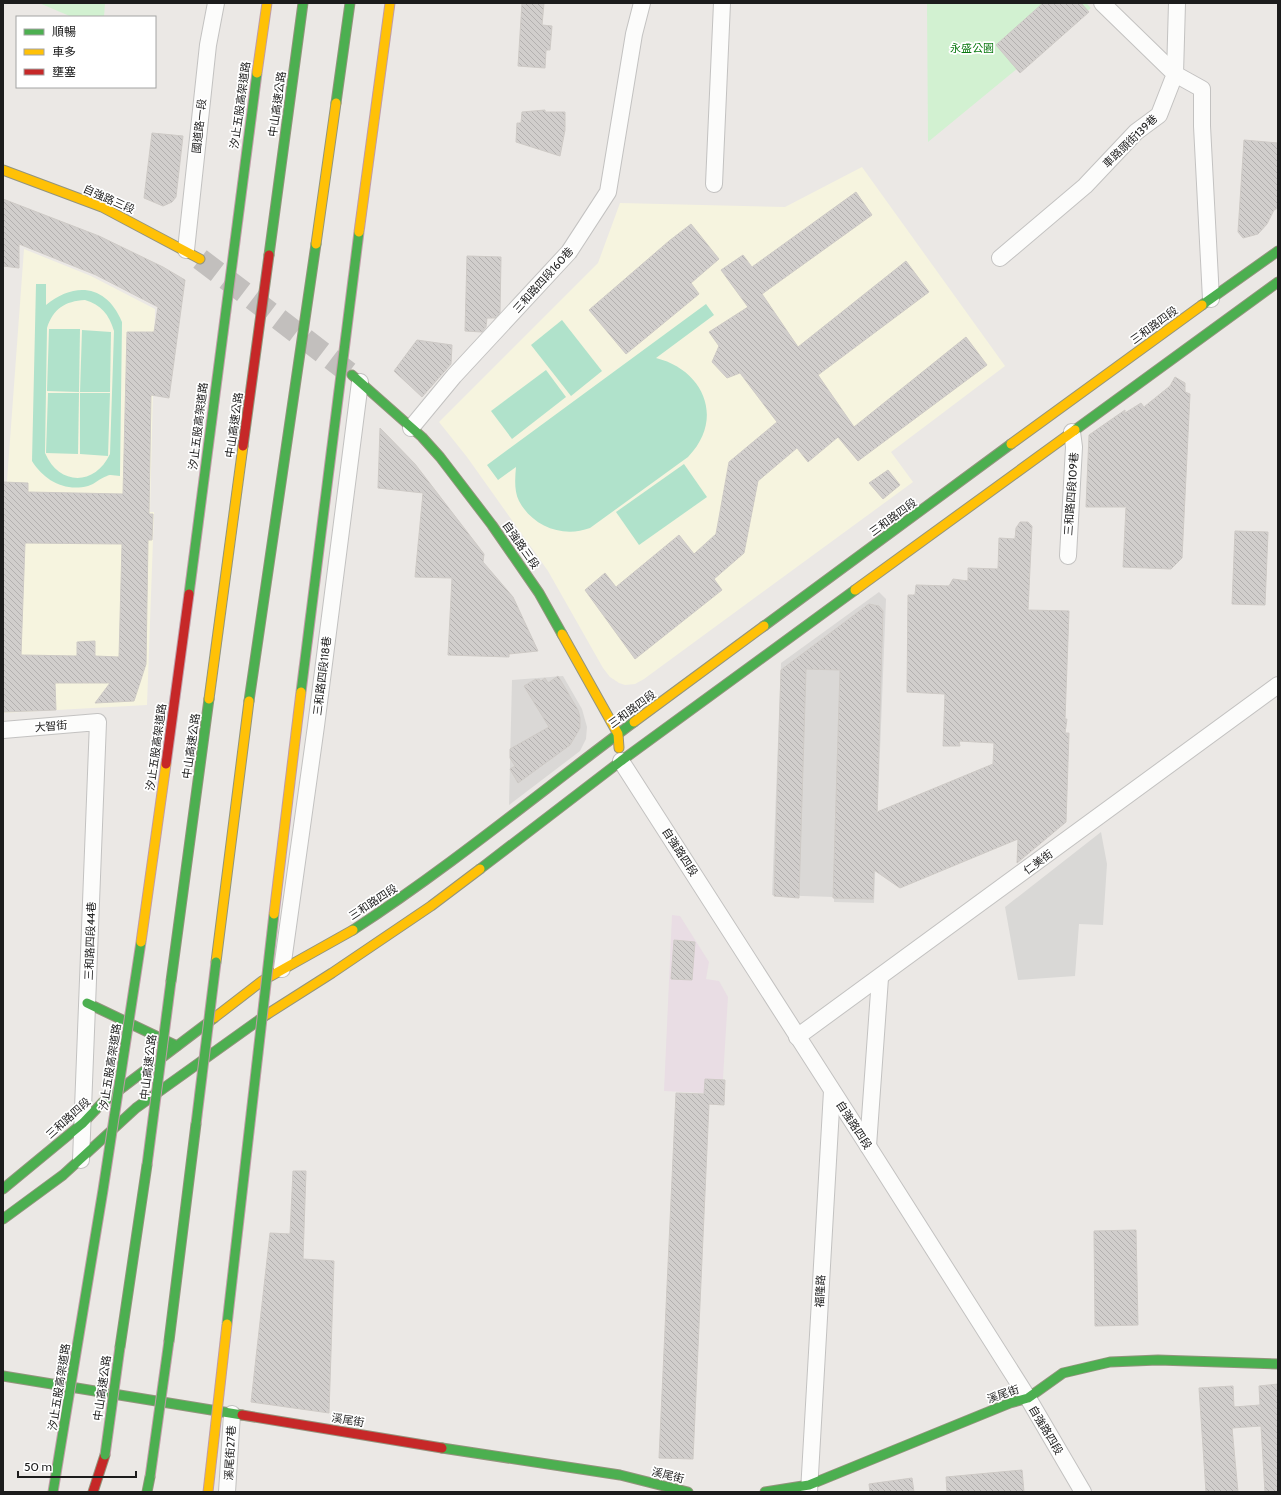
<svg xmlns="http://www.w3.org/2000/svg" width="1281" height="1495" viewBox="0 0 1281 1495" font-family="Cabin,'Noto Sans TC',sans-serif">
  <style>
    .residential { fill: #dad8d6 }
    .industrial { fill: #e9dde4 }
    .education { fill: #f6f4df }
    .religious { fill: #d9d8d6 }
    .park { fill: #d2f1d1 }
    .pitch { fill: #b0e2cb; fill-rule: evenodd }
    .building { fill: url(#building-back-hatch); stroke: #cecac6; fill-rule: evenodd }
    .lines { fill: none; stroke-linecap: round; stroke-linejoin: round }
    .secondary-tunnel { stroke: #c2bfbd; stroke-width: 22; stroke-dasharray: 22 11; stroke-linecap: butt }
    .street-casing { stroke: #c3c2c1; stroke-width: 18 }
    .fast-casing { stroke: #93947d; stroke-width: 11 }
    .slow-casing { stroke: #93947d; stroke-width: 11 }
    .jam-casing { stroke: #93947d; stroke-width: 11 }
    .street { stroke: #fcfcfb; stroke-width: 16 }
    .fast { stroke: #4caf50; stroke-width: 9 }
    .slow { stroke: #ffc107; stroke-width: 9 }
    .jam { stroke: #c62828; stroke-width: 9 }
    .fast-bridge-casing { stroke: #c09ca7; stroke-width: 11; stroke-linecap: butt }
    .slow-bridge-casing { stroke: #c09ca7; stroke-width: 11; stroke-linecap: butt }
    .jam-bridge-casing { stroke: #c09ca7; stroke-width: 11; stroke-linecap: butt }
    .fast-bridge { stroke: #4caf50; stroke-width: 9 }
    .slow-bridge { stroke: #ffc107; stroke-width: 9 }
    .jam-bridge { stroke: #c62828; stroke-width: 9 }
    .labels { text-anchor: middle; stroke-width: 3.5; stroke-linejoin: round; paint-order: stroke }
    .park-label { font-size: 11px; fill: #0b7911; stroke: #fff }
    .street-label { font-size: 11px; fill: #1c1c1c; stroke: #fff }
  </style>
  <defs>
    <pattern id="building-back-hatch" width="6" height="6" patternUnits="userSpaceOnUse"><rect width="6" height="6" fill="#d1cecc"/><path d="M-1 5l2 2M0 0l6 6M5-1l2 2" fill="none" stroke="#b3b0af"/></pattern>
  </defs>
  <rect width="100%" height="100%" fill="#ebe8e5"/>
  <g class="residential">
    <path d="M879,592L886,599L874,903L834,902V897L772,895L781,663Z"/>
    <path d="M563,676L582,709L587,727L586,739L580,751L509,805L512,680Z"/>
  </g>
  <path class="industrial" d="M672,915L680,916L709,962L706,979L719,981L728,997L722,1094L664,1091Z"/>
  <g class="education">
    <path d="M862,167L1005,366L891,452L913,482L644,679L635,684L625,685L619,683L610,677L603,668L548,571L467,457L439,422L598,263L620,203L785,207Z"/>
    <path d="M24,249L91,276L155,309L150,512H154L147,705L3,713V554L7,481Z"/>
  </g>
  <path class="religious" d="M1101,832L1107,864L1103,925L1079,924L1075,976L1018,980L1005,907Z"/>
  <g class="park">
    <path d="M39,3H105L104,17H72Z"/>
    <path d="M927,3H1086L1091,8L928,142Z"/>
  </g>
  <g class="pitch">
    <path d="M36,284H46V305C75,281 107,285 122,322L120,476C116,476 110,474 107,476C100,478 95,484 88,486C64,492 44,480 32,461ZM85,300C101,305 109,314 114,331L110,454C95,486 59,486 45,453L47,328C53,309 65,301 85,300Z"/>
    <path d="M706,304L714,315L656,358C704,370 725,419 688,457L590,528C563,538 533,527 519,501C514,491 515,478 516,467L498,480L487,465Z"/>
    <path d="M562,320L602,371L571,396L531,345Z"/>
    <path d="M49,329H80L79,392L47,391Z"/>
    <path d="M82,330L111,332L110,392H80Z"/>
    <path d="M546,370L566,397L512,439L491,411Z"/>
    <path d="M48,393H79L78,454L46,453Z"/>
    <path d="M80,393H110L108,456L80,454Z"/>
    <path d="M684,464L707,497L639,545L616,512Z"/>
  </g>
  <g class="building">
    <path d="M522,3H544L542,25L552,26L550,50H546L545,68L518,66Z"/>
    <path d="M1043,3H1081L1089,12L1020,73L996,45Z"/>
    <path d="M545,110V112H565V130L560,156L516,142L517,123H521L522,112Z"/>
    <path d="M152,133L183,136L176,197L172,202L163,206L144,198Z"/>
    <path d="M1244,140L1278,143V208L1274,210L1267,224L1258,234L1243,238L1238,232Z"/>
    <path d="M856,192L872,215L762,294L798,347L906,261L929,292L818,375L854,427L966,337L987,365L858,461L838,437L808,462L797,448L758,481L744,553L714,579L722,590L635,659L585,590L605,573L616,587L679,535L694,554L716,534L729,462L777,422L740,373L727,378L712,362L719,346L709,332L748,307L721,270L743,255L752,267Z"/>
    <path d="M3,199L99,236L163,267L185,280L169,398L151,395L149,514H153L152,540H148L146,664L134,701L95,703L110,683H55L56,710L3,712V482L28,483V492L123,494L127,332H154L158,307L96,275L19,244V268L3,266ZM25,543L122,544L119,657L95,656V641L77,642V656L21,655Z"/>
    <path d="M691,224L719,259L691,283L699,294L626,354L589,310L669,241Z"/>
    <path d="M467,256L501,257L500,313L495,318H487L486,327L482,332L465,331Z"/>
    <path d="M417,340L452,345L451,364L422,397L394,371Z"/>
    <path d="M1175,377L1185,383V392L1190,394L1182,558L1171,569L1123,567L1126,507H1086L1089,435L1125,410V413L1141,403L1144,407L1170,386Z"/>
    <path d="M380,428L415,464L484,554L483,562L513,597L538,651L509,654V657L448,655L452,578L415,577L423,493L378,488Z"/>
    <path d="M888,470L900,485L883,499L869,483Z"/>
    <path d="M1020,522H1028L1032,526L1028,610L1069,611L1065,719H1067L1065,733H1069L1066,822L1017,863L1018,839L900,888L874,870L873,899L833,898L840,670L806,669L799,898L774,896L781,670L869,604L879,606L883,611L877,812L993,764L994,743L959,741L960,746H943L945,694L907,692L908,595H915L916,585L949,586L953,579L968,581V568L998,569L999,538L1015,539L1016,528Z"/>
    <path d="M1235,531L1268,532L1265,605L1232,604Z"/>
    <path d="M558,676L578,710L580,718V728L570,745L518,783L510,769L515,766L510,758V749L549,727L524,686L536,679L537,680L539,679L541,681L545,678L548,683Z"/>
    <path d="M674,940L695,942L692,980L671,979Z"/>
    <path d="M705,1079L725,1080L724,1105L709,1104L693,1459L659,1458L676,1093L704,1094Z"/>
    <path d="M293,1171H306L303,1259L334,1261L329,1413L251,1402L270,1233L290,1234Z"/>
    <path d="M1136,1230L1138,1325L1095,1326L1094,1231Z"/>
    <path d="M1278,1384V1492H1265L1261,1426L1232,1428L1238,1492H1206L1199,1388L1233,1386L1234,1407L1260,1405L1259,1386Z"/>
    <path d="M1022,1470L1024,1492H947L946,1477Z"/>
    <path d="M912,1478L914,1492H870L869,1484Z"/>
  </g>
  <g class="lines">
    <path class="secondary-tunnel" d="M200,259L352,375"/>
    <g class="street-casing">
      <g id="street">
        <path d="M1177,3L1175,74L1202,89V126L1211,299"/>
        <path d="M714,184L722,3"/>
        <path d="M186,250L208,45L216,3"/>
        <path d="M1000,258L1085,186L1136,132L1159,115L1175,74L1102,3"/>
        <path d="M411,428L454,376L569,252L608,192L634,34L642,3"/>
        <path d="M1068,556L1074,447L1072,432"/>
        <path d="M3,730L98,722L81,1160"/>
        <path d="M621,761L868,1146L1028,1398L1083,1492"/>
        <path d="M282,969L316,726L360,382"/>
        <path d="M797,1037L1278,685"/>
        <path d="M868,1146L880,978"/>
        <path d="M227,1492L232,1414"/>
        <path d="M809,1492L832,1091"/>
      </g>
    </g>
    <g class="fast-casing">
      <g id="fast">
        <path d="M336,103L350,3"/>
        <path d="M269,255L303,3"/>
        <path d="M1202,305L1278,251"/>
        <path d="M352,375L422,437L440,457L492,525L539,593L562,634"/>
        <path d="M1075,430L1278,282"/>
        <path d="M764,626L1011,444"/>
        <path d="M249,701L316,244"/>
        <path d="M480,869L621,761L855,590"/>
        <path d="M353,930C451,866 540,792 634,722"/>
        <path d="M171,981L209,699"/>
        <path d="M87,1003L177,1046"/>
        <path d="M3,1189L83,1123L102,1103L214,1018"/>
        <path d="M3,1219L63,1175L136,1108L266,1015"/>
        <path d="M169,1341L196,1124"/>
        <path d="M120,1347L147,1165"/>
        <path d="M3,1376L242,1415"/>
        <path d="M442,1448L620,1475L688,1492"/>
        <path d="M147,1492L150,1477"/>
        <path d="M765,1492L809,1485L1010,1403L1028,1398L1063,1373L1110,1362L1158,1360L1278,1364"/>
      </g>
    </g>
    <g class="slow-casing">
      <g id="slow">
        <path d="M3,170L102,207L200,259"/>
        <path d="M316,244L336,103"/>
        <path d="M1011,444L1202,305"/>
        <path d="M855,590L1075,430"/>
        <path d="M562,634L618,734L619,748"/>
        <path d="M209,699L243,446"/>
        <path d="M634,722L764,626"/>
        <path d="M216,962L249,701"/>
        <path d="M266,1015L332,973L431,906L480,869"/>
        <path d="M214,1018L262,981L353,930"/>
      </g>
    </g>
    <g class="jam-casing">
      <g id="jam">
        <path d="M243,446L269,255"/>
        <path d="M242,1415L442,1448"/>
        <path d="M93,1492L105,1455"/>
      </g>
    </g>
    <use href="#street" class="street"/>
    <use href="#fast" class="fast"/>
    <use href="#slow" class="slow"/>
    <use href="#jam" class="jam"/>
    <g class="fast-bridge-casing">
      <g id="fast-bridge">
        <path d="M189,594L257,73"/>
        <path d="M301,692L359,232"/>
        <path d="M196,1124L216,962"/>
        <path d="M147,1165L171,981"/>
        <path d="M227,1324L274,914"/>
        <path d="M105,1455L120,1347"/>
        <path d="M150,1477L169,1341"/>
        <path d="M53,1492L103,1190L141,942"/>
      </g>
    </g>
    <g class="slow-bridge-casing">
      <g id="slow-bridge">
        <path d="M257,73L267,3"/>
        <path d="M359,232L390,3"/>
        <path d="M274,914L301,692"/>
        <path d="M141,942L166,764"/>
        <path d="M208,1492L227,1324"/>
      </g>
    </g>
    <g class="jam-bridge-casing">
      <path id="jam-bridge" d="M166,764L189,594"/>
    </g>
    <use href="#fast-bridge" class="fast-bridge"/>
    <use href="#slow-bridge" class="slow-bridge"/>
    <use href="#jam-bridge" class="jam-bridge"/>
  </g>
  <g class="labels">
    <g class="park-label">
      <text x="972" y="52">永盛公園</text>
    </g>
    <g class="street-label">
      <text transform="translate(277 104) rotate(-82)" y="4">中山高速公路</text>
      <text transform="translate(240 105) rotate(-82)" y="4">汐止五股高架道路</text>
      <text transform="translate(199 126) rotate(-84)" y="4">國道路一段</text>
      <text transform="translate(1130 141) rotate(-44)" y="4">車路頭街139巷</text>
      <text transform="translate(109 199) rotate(24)" y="4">自強路三段</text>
      <text transform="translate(543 280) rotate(-48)" y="4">三和路四段160巷</text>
      <text transform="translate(1154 325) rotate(-36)" y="4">三和路四段</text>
      <text transform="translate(234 425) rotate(-82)" y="4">中山高速公路</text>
      <text transform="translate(198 426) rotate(-83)" y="4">汐止五股高架道路</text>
      <text transform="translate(1071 494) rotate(-86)" y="4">三和路四段109巷</text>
      <text transform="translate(893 517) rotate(-36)" y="4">三和路四段</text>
      <text transform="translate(521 545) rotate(55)" y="4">自強路三段</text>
      <text transform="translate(322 676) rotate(-83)" y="4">三和路四段118巷</text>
      <text transform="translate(632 709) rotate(-36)" y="4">三和路四段</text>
      <text transform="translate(51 726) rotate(-5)" y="4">大智街</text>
      <text transform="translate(191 746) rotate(-82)" y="4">中山高速公路</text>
      <text transform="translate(156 747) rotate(-82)" y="4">汐止五股高架道路</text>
      <text transform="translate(680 852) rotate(57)" y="4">自強路四段</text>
      <text transform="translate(1038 862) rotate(-36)" y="4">仁美街</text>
      <text transform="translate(373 902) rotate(-33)" y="4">三和路四段</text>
      <text transform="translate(90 941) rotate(-88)" y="4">三和路四段44巷</text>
      <text transform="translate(110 1067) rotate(-81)" y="4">汐止五股高架道路</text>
      <text transform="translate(148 1067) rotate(-83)" y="4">中山高速公路</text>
      <text transform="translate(68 1118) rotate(-42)" y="4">三和路四段</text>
      <text transform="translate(854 1125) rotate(57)" y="4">自強路四段</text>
      <text transform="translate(820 1291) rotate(-87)" y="4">福隆路</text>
      <text transform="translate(59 1387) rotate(-81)" y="4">汐止五股高架道路</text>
      <text transform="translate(102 1388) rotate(-82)" y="4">中山高速公路</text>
      <text transform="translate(1003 1394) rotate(-19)" y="4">溪尾街</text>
      <text transform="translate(348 1420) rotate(9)" y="4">溪尾街</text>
      <text transform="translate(1046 1430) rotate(59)" y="4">自強路四段</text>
      <text transform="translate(230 1453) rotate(-87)" y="4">溪尾街27巷</text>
      <text transform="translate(668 1475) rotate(14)" y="4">溪尾街</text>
    </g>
  </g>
  <rect width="1281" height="1495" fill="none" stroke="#1c1c1c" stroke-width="8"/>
  <rect x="16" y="16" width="140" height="72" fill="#ffffff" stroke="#a4a4a4"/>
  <rect x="24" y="29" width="20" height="6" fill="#4caf50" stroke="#a4a4a4"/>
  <text x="52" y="36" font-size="12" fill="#1c1c1c">順暢</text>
  <rect x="24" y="49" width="20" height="6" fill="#ffc107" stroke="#a4a4a4"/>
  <text x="52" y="56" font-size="12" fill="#1c1c1c">車多</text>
  <rect x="24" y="69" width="20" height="6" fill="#c62828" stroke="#a4a4a4"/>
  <text x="52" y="76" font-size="12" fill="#1c1c1c">壅塞</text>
  <path d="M18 1471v6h118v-6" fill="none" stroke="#1c1c1c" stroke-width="2"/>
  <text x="24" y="1471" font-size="12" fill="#1c1c1c" stroke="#ffffff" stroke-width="3" paint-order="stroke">50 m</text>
</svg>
